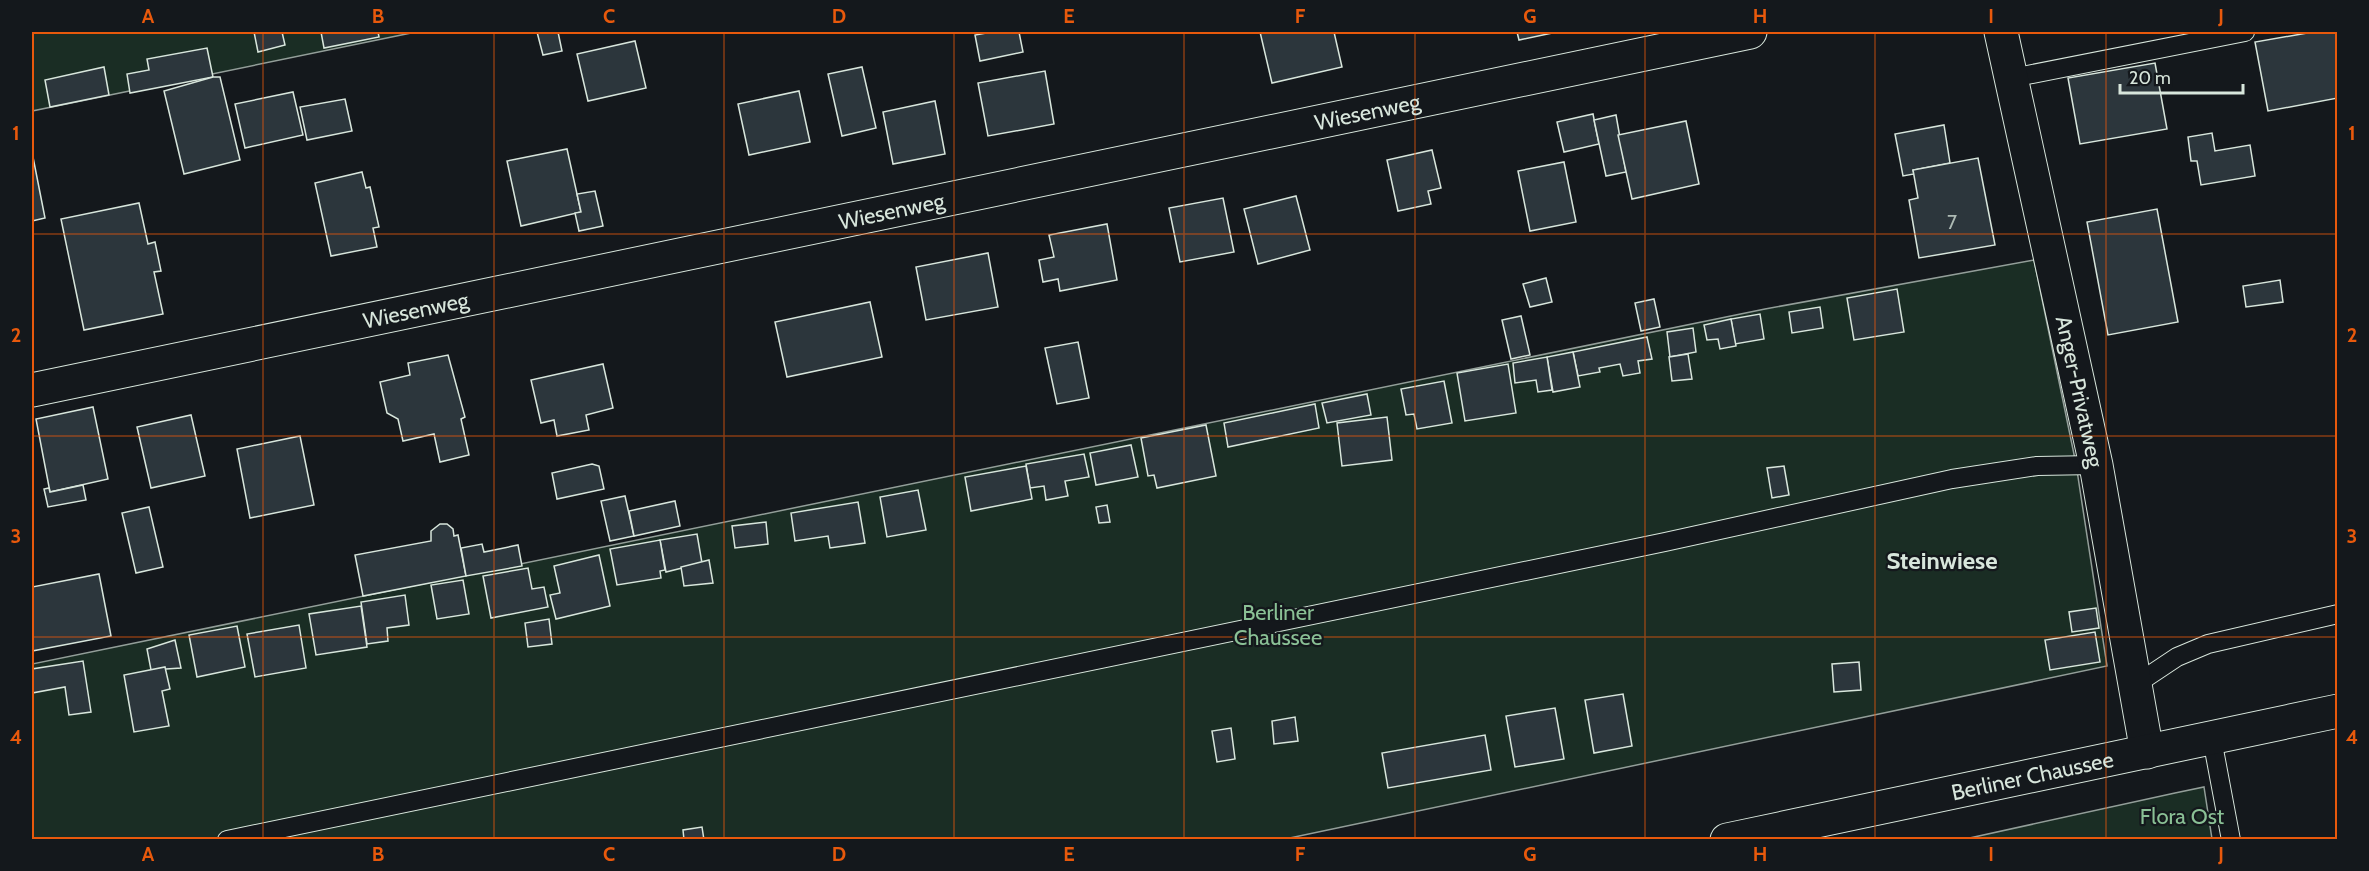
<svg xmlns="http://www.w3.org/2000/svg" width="2369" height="871" viewBox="0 0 2369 871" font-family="Cabin,sans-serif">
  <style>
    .green { fill: #1a2d24; stroke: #939e99; stroke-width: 1.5 }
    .building { fill: #2c363c; stroke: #d8e6dc; stroke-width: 1.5 }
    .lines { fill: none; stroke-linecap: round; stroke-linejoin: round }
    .lane-casing { stroke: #d8e6dc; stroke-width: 20 }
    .street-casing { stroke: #d8e6dc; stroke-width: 35 }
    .primary-casing { stroke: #d8e6dc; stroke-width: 35 }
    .lane { stroke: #14181c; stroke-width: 18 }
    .street { stroke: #14181c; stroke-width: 33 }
    .primary { stroke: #14181c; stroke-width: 33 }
    .grid { fill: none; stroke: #e8590c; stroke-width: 1.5; stroke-opacity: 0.55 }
    .labels { text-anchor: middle; stroke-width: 4.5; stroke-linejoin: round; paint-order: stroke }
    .number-label { font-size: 20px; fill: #adbab4 }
    .street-label { font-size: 22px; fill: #d8e6dc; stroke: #14181c }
    .park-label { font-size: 22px; fill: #8ac095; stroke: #14181c }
    .neighbourhood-label { font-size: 24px; font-weight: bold; fill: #d8e6dc; stroke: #14181c }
    .neatline { fill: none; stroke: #e8590c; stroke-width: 2 }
    .grid-label { font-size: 20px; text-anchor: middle; font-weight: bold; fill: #e8590c }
  </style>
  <rect width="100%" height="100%" fill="#14181c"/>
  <g class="green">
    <path d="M32,32H416L32,111Z"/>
    <path d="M2034,260L2076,464L2107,666L1285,839L32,840V664L1765,309Z"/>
    <path d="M2204,787L2212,839H1965L2175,793Z"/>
  </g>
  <g class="building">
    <path d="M254,32H282L285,45L258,52Z"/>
    <path d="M321,32H378L379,37L324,48Z"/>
    <path d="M537,32H558L562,51L543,55Z"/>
    <path d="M992,32H1019L1023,52L980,61L975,35Z"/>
    <path d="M1260,32H1334L1342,67L1272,83Z"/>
    <path d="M1517,32H1557L1519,40Z"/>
    <path d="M2313,32H2338V98L2268,111L2255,42Z"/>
    <path d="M635,41L646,88L588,101L577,54Z"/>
    <path d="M207,48L213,77L130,93L127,74L149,70L147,59Z"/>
    <path d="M2155,63L2167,129L2080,144L2068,78Z"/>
    <path d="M104,67L109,95L50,107L45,80Z"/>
    <path d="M862,67L876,128L842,136L828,74Z"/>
    <path d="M1045,71L1054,124L988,136L978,83Z"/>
    <path d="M213,77H220L240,160L184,174L164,91Z"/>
    <path d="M799,91L810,142L749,155L738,104Z"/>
    <path d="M293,92L303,135L245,148L235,104Z"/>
    <path d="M345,99L352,131L307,140L300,107Z"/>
    <path d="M935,101L945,154L893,164L883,112Z"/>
    <path d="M1593,114L1599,144L1564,152L1557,122Z"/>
    <path d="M1616,115L1626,172L1606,176L1594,120Z"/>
    <path d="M1686,121L1699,184L1632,199L1618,135Z"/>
    <path d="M1944,125L1950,163L1913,170L1914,174L1903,176L1895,134Z"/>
    <path d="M2212,133L2215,151L2250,145L2255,176L2201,185L2197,161H2191L2188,137Z"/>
    <path d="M567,149L581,212L521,226L507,161Z"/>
    <path d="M1432,150L1441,188L1428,191L1431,204L1398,211L1387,160Z"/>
    <path d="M32,152L45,218L32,221Z"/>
    <path d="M1978,158L1995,245L1919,258L1909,200L1918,198L1913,170Z"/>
    <path d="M1564,162L1576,222L1530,231L1518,171Z"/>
    <path d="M362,172L366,188L370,187L379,227L373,228L377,247L331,256L315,183Z"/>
    <path d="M595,191L603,226L579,231L575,213L581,212L577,194Z"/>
    <path d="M1296,196L1310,250L1258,264L1244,209Z"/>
    <path d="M1223,198L1234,252L1180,262L1169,208Z"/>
    <path d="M139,203L148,244L155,242L161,271L154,272L163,314L84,330L61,219Z"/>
    <path d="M2157,209L2178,322L2108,335L2087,222Z"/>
    <path d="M1107,224L1117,280L1060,291L1058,279L1043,282L1039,260L1054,257L1049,235Z"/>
    <path d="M988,253L998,307L926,320L916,267Z"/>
    <path d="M1546,278L1552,302L1530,307L1523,284Z"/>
    <path d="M2280,280L2283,302L2246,307L2243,286Z"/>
    <path d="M1897,289L1904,332L1854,340L1847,298Z"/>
    <path d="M1654,299L1660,327L1641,331L1635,303Z"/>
    <path d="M870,302L882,357L787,377L775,322Z"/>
    <path d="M1820,307L1823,328L1792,333L1789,312Z"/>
    <path d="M1760,314L1764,339L1735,344L1731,319Z"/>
    <path d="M1521,316L1530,355L1511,359L1502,320Z"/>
    <path d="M1731,319L1736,346L1720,349L1718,339L1707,340L1704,325Z"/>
    <path d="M1693,328L1696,352L1670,357L1667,332Z"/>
    <path d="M1647,337L1652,359L1638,361L1640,373L1623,376L1620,364L1599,368L1600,372L1578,376L1573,352Z"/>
    <path d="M1078,342L1089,398L1057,404L1045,348Z"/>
    <path d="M1573,352L1580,387L1553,392L1547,357Z"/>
    <path d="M1688,354L1692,379L1672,381L1669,357Z"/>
    <path d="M448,355L465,417L461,419L469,455L440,462L434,434L403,441L398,419L387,413L380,382L410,375L408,363Z"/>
    <path d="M1547,357L1552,390L1538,392L1536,380L1515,383L1513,363Z"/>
    <path d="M603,364L613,408L586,415L589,430L557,436L554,420L541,423L531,380Z"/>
    <path d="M1508,364L1516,413L1465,421L1457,373Z"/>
    <path d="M1444,381L1452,423L1417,429L1414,414L1406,415L1401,389Z"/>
    <path d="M1367,394L1371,415L1327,423L1322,403Z"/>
    <path d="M1315,404L1319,428L1228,447L1224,423Z"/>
    <path d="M93,407L108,479L50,492L36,419Z"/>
    <path d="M191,415L205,476L151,488L137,427Z"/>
    <path d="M1387,417L1392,460L1342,466L1337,423Z"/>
    <path d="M1206,425L1216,476L1157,488L1154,475L1148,476L1141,438Z"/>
    <path d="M300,436L314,505L250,518L237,449Z"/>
    <path d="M1131,445L1138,477L1096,485L1090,453Z"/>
    <path d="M1084,454L1089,477L1065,481L1068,496L1046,500L1044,486L1030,488L1026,464Z"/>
    <path d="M592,464L599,466L604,489L557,499L552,473Z"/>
    <path d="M1026,466L1032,499L971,511L965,477Z"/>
    <path d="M1784,466L1789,495L1772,498L1767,468Z"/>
    <path d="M83,485L86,500L48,507L44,489L49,488L50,492Z"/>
    <path d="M918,490L926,530L887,537L880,497Z"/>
    <path d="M625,496L634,536L610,541L601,501Z"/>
    <path d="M675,501L680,526L634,536L629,511Z"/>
    <path d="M858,502L865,543L830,548L828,536L795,541L791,513Z"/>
    <path d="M1107,505L1110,522L1099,523L1096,507Z"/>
    <path d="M149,507L163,567L136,573L122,513Z"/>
    <path d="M766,522L768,544L735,548L732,526Z"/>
    <path d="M440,524H447L453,529L454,536L458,535L466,576L363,596L355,555L431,541V531Z"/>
    <path d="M697,534L702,563L666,572L660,540Z"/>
    <path d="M660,540L665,570L660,571L661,578L617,585L610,549Z"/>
    <path d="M482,544L484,552L518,545L522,566L466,576L461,548Z"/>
    <path d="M599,555L610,606L556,619L550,595L560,593L554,566Z"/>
    <path d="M709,560L713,583L684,586L681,567Z"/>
    <path d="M528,568L532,589L544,587L548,607L491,618L483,576Z"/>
    <path d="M99,574L111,636L32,651V587Z"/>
    <path d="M463,580L469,614L437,619L431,585Z"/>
    <path d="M405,595L409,625L387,628L388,641L367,644L361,602Z"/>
    <path d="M361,606L367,647L316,655L309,614Z"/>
    <path d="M2096,608L2099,628L2072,632L2069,612Z"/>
    <path d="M549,619L552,644L528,647L525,623Z"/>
    <path d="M299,625L306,668L255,677L247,634Z"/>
    <path d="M237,626L245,667L197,677L189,635Z"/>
    <path d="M2095,632L2100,662L2050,670L2045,640Z"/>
    <path d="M175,640L181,668L151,670L147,649Z"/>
    <path d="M83,661L91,712L69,715L65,687L32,693V669Z"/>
    <path d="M1859,662L1861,690L1834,692L1832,664Z"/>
    <path d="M165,667L170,689L162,691L169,726L134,732L124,675Z"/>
    <path d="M1623,694L1632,746L1594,753L1585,700Z"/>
    <path d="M1555,708L1564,759L1515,767L1506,716Z"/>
    <path d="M1295,717L1298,741L1274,744L1272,721Z"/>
    <path d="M1231,728L1235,759L1217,762L1212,731Z"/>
    <path d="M1485,735L1491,770L1388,788L1382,753Z"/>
    <path d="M702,827L704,840H684L683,830Z"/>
  </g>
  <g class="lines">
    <g class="lane-casing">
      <g id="lane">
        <path d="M2012,78L2245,32"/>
        <path d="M2135,685L2177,657L2208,644L2338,614"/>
        <path d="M2212,739L2231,840"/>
        <path d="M227,840L1665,542L1952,479L2037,466L2096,465"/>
      </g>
    </g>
    <g class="street-casing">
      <g id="street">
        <path id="s1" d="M2001,32L2096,465L2147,752"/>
        <path id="s2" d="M32,390L1750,32"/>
      </g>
    </g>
    <g class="primary-casing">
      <g id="primary">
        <path id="s3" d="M1727,840L2338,711"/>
      </g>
    </g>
    <use href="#lane" class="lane"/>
    <use href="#street" class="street"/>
    <use href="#primary" class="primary"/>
  </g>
  <path class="grid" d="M263,32V840M494,32V840M724,32V840M954,32V840M1184,32V840M1415,32V840M1645,32V840M1875,32V840M2106,32V840M32,234H2338M32,436H2338M32,637H2338"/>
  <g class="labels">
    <g class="number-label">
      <text x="1952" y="229">7</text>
    </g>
    <g class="street-label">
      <text dy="8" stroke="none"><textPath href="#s2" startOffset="1364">Wiesenweg</textPath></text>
      <text dy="8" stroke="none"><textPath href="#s2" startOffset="878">Wiesenweg</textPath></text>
      <text dy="8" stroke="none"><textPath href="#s2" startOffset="392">Wiesenweg</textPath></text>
      <text dy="8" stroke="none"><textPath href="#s1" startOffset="368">Anger-Privatweg</textPath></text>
      <text dy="8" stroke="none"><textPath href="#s3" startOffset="312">Berliner Chaussee</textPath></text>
    </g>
    <g class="park-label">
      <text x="1278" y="620">Berliner<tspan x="1278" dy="25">Chaussee</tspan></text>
      <text x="2182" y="824">Flora Ost</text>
    </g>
    <g class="neighbourhood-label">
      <text x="1942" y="569">Steinwiese</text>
    </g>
  </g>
  <rect width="2369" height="871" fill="none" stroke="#14181c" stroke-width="66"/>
  <path d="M2120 84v9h123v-9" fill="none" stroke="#d8e6dc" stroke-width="3"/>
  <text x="2129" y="84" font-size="18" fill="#d8e6dc" stroke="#14181c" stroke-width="4.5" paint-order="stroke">20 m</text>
  <rect x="33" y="33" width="2303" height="805" class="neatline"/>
  <g class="grid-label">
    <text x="148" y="23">A</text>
    <text x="378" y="23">B</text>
    <text x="609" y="23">C</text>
    <text x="839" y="23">D</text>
    <text x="1069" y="23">E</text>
    <text x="1300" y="23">F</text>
    <text x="1530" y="23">G</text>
    <text x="1760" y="23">H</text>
    <text x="1991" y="23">I</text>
    <text x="2221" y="23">J</text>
    <text x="16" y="140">1</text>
    <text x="2352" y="140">1</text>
    <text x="16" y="342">2</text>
    <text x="2352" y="342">2</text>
    <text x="16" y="543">3</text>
    <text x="2352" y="543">3</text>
    <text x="16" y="744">4</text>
    <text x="2352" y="744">4</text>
    <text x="148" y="861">A</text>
    <text x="378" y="861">B</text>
    <text x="609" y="861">C</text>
    <text x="839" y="861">D</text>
    <text x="1069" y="861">E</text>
    <text x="1300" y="861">F</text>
    <text x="1530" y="861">G</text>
    <text x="1760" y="861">H</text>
    <text x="1991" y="861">I</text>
    <text x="2221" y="861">J</text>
  </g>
</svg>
